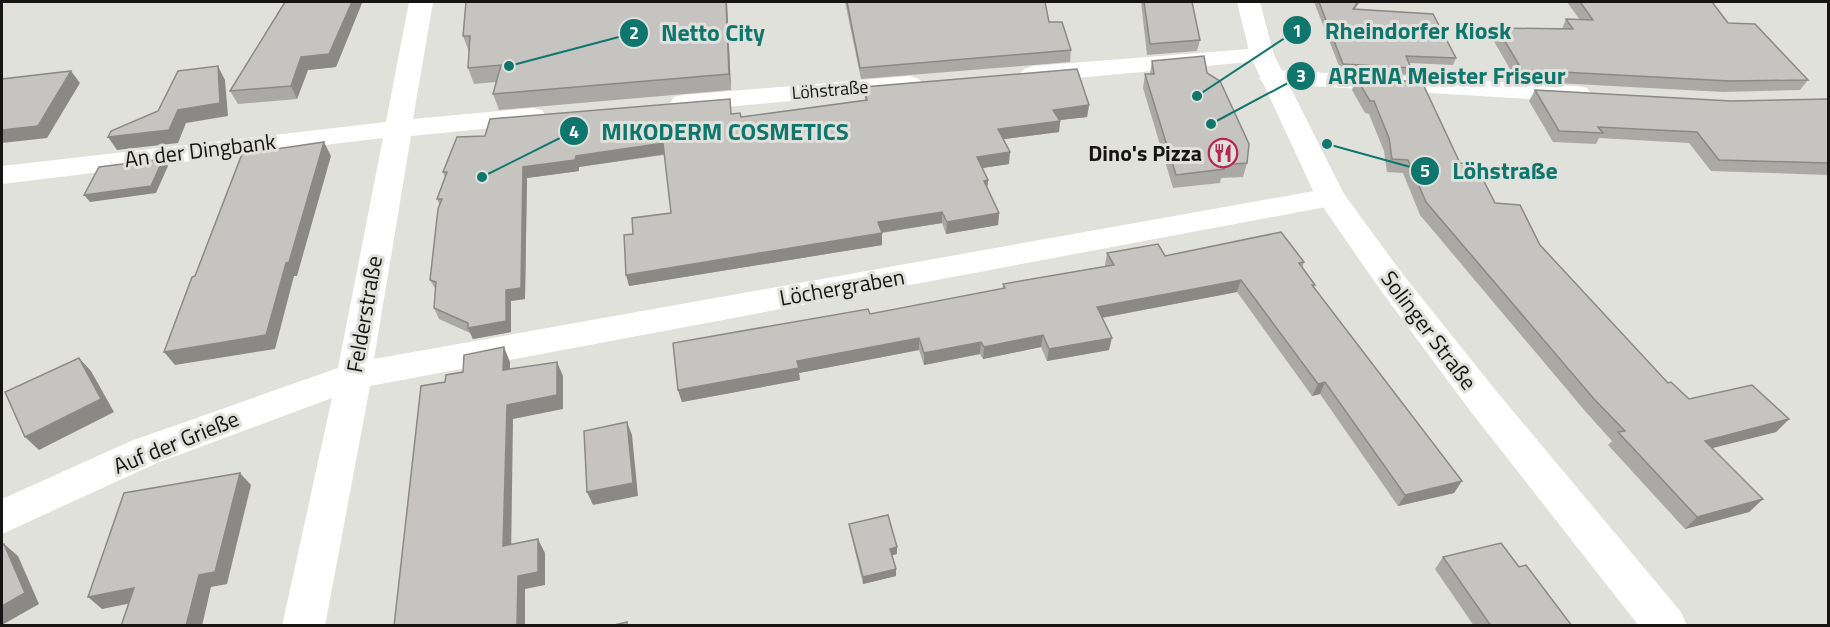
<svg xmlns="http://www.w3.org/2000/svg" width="1830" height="627" viewBox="0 0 1830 627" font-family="'Titillium Web',sans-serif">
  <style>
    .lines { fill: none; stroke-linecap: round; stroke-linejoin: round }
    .minor { fill: #fff; fill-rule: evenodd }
    .secondary { fill: #fff; fill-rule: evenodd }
    .wall { fill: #aaa9a5 }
    .shaded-wall { fill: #8b8986 }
    .building { fill: #c6c4c0; stroke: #8b8986; stroke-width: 1.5 }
    .labels { text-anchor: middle; stroke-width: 6; stroke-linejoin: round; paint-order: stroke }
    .far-street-label { font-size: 18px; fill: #161514; stroke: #e1e1dc }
    .street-label { font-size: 22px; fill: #161514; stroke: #e1e1dc }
    .poi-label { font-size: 22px; font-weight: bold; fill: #161514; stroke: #e1e1dc; text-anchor: end }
    .leader { fill: none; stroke: #0f766e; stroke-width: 2 }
    .callout-dot { fill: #0f766e; stroke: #e1e1dc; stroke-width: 2 }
    .mark-label { font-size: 18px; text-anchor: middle; font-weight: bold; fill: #fff }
    .callout-label { font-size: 24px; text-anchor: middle; font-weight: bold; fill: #0f766e; stroke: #e1e1dc; stroke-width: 6; stroke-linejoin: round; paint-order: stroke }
  </style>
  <rect width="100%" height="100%" fill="#e1e1dc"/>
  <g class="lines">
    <g class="minor">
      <path d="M409,2H433L413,119L533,108L542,110L546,116L542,122L533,124L411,136L374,359L1331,188L1341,190L1346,197L1341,204L1331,206L370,386L325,626H282L332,398L157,463L2,534V499L131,441L338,368L383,138L2,184V166L386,122Z"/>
      <path d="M1262,48L1271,50L1274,55L1271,60L1033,82L1024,79L1020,74L1024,69L1033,66Z"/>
      <path d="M1272,70L1578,86L1587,88L1591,94L1587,100L1578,102L1263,83L1259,78L1263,73Z"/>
      <path d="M910,76L919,79L923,84L919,89L683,111L674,109L670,103L674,97L683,95Z"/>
    </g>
    <path class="secondary" d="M1237,2H1260L1274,55L1344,194L1401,272L1497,392L1681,612L1687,626H1639L1471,412L1379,288L1316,197L1250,55Z"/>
  </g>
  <g class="wall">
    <path d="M285,2H361L362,3L336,67L308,70L297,99L238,104L230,91Z"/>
    <path d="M466,2H727L731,90L499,110L493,94L496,82L474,84L468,68L469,52L463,36Z"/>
    <path d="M845,2H1045L1049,22L1071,50L1070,62L861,79Z"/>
    <path d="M1141,2H1192L1200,40L1197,51L1147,55Z"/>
    <path d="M1314,2H1360L1355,9L1456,58L1453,65L1409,63L1411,68L1409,75L1341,71Z"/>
    <path d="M1567,2H1712L1728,23L1808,80L1800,90L1723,92L1517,81L1492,38L1497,28L1562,29L1566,19L1580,20Z"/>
    <path d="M1152,61L1207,73L1247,163L1243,177L1221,178L1220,183L1173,188L1143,88L1145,74H1150Z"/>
    <path d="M1356,78L1460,163L1495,203L1540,245L1668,383L1689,399L1789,419L1776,432L1712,448L1763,499L1749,512L1685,529L1608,445L1612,441L1585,411L1420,215L1403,173L1387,172L1384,151L1369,114L1365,113L1352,90Z"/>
    <path d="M864,87L1089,105L1087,117L1060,120L1059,132L1004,139L1009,164L982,168L988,180L987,188L999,213L998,225L946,234L942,223L882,233V245L629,286L633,234L671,213L664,155L579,167V171L527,178L525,299L511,301V332L473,339L470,333L439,319L434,308L436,290L430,280L440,206L437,199L445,177L443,172L485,136L732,114L741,117L865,100Z"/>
    <path d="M1535,90L1731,101L1828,100V175L1711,171L1689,143L1599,138L1596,144L1553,142L1529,101Z"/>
    <path d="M1107,253L1304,262L1302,268L1314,288L1454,493L1398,506L1320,394L1312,396L1237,292L1102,318L1109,350L1047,361L1041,347L983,359L980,354L924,365L919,350L799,373L800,380L682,402L678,390L1003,289V284L1105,266V265Z"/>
    <path d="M849,524L897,547V554L892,555L896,576L863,584L850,531Z"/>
    <path d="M1443,557L1572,626H1474L1435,569Z"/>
  </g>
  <g class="shaded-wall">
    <path d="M352,2H361L362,3L336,67L308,70L297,99L291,86L301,57Z"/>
    <path d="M726,2H727L731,90L729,74Z"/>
    <path d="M218,66L225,80L228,116L186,123L178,143L117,150L108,137L178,110Z"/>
    <path d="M71,71L80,83L47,138L2,143V130Z"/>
    <path d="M1089,105L1087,117L1052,121L1053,110Z"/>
    <path d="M1060,121L1059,132L997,140L998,129Z"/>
    <path d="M324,142L331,156L297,276H294L275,349L175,365L164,352L286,263Z"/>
    <path d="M663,143L665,154L579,167V171L527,178L525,299L511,301V332L473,339L468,328L506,290L523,167L576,156Z"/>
    <path d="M1010,152L1009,164L976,169L977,157Z"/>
    <path d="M163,159L168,166L156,193L90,202L84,195Z"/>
    <path d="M988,180L987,191L984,181Z"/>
    <path d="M942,212V223L878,233V222Z"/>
    <path d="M999,213L998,225L946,234L947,222Z"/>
    <path d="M882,233V245L629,286L626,275Z"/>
    <path d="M1241,280L1237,292L1095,319L1097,307Z"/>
    <path d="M1043,335L1041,347L983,359L984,347Z"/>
    <path d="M919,338V350L799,373L800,380L682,402L678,390L797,361Z"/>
    <path d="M1112,338L1109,350L1047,361L1049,349Z"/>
    <path d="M981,342L980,354L924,365V353Z"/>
    <path d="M504,347L510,362V385L503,370Z"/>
    <path d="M79,358L91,371L114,412L39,450L25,437Z"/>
    <path d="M557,362L563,376V409L513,419L511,560L503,546L507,405Z"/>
    <path d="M1325,382L1320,394L1312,396L1318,384Z"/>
    <path d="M1789,419L1776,432L1693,453L1705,441Z"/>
    <path d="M627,422L632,435L638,496L593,505L587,492Z"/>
    <path d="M240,473L251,485L227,584L211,587L202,626H186L199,575Z"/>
    <path d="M1462,481L1454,493L1398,506L1405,495Z"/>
    <path d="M1763,499L1749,512L1685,529L1697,517Z"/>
    <path d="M538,539L545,553V585L525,589V626H517L518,576Z"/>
    <path d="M4,544L18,556L39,604L2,625Z"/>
    <path d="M897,547V554L890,556V549Z"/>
    <path d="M896,569V576L863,584V577Z"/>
    <path d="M134,588L147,600L102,609L88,597Z"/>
  </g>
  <g class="building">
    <path d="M285,2H352L329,54L301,57L291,86L230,91Z"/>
    <path d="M466,2H726L729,74L493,94L501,65L468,68L470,36H463Z"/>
    <path d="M847,2H1045L1049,22H1062L1071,50L860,68Z"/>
    <path d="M1144,2H1192L1200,40L1150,44Z"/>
    <path d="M1319,2H1358L1353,9L1433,14L1456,58L1406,56L1411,68L1343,64Z"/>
    <path d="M1580,2H1712L1728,23L1755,24L1808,80L1730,81L1522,70L1497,28L1573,29L1566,19L1593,20Z"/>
    <path d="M1204,56L1207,73L1220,81L1249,144L1247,163L1223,165L1224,169L1176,175L1145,74H1154L1152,61Z"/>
    <path d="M218,66L220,103L178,110L169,130L108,137L111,131L158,111L178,71Z"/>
    <path d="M1077,69L1089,105L1053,110L1060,121L998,129L1010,152L977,157L988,180L984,181L999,213L947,222L942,212L878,222L882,233L626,275L624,235L633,234L632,218L671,213L663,143L576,156L575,160L523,167L521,288L506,290V321L468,328V323L434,308L436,282L430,280L438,209L442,199H437L447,172H443L457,137L485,136L490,119L730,99L731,114L740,113L741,117L867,100L864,87Z"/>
    <path d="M71,71L38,126L2,130V79Z"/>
    <path d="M1356,78L1422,82L1460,163L1475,164L1495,203L1520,205L1540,245L1668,383L1671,382L1689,399L1752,385L1789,419L1705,441L1763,499L1697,517L1618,432L1625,431L1594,399L1426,202L1408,160L1392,159L1389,138L1374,101H1370Z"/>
    <path d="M1535,90L1731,101L1828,99V163L1719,160L1697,132L1598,127L1603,133L1559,131Z"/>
    <path d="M324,142L289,262L286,263L266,335L164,352L192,277L195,276L242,154Z"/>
    <path d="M163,159L151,186L84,195L99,167Z"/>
    <path d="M1281,232L1304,262L1299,263L1315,285H1312L1462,481L1405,495L1325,382L1318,384L1241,280L1097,307L1112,338L1049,349L1043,335L984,347L981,342L924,353L919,338L797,361L799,368L678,390L673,343L868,309L870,314L1005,288L1003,284L1114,265L1107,253L1158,244L1165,256Z"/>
    <path d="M504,347L503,370L557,362V395L507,405L503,546L538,539V572L518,576L517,626H394L421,386L445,382L446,375L463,372L464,355Z"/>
    <path d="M79,358L101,399L25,437L5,392Z"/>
    <path d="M627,422L633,483L587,492L584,431Z"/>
    <path d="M240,473L215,572L199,575L186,626H121L134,588L88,597L124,493Z"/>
    <path d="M888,515L897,547L890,549L896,569L863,577L849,524Z"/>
    <path d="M1501,543L1519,567L1526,565L1572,626H1491L1443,557Z"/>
    <path d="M4,544L25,593L2,606V546Z"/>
    <path d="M627,622V626H610Z"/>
  </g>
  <defs>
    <g id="restaurant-ring" transform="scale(1.5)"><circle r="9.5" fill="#e1e1dc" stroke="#b52656" stroke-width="1.5"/><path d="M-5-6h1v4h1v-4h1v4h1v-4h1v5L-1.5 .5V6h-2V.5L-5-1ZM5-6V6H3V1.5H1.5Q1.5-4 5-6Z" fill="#b52656"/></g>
  </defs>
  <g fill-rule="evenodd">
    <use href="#restaurant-ring" x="1223" y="153"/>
  </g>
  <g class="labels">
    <g class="far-street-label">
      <text transform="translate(830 90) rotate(-5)" y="6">Löhstraße</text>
    </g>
    <g class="street-label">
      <text transform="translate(200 150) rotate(-7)" y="8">An der Dingbank</text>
      <text transform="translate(842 287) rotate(-10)" y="8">Löchergraben</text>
      <text transform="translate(364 314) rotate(-80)" y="8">Felderstraße</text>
      <text transform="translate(1429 330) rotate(53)" y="8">Solinger Straße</text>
      <text transform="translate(176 442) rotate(-22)" y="8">Auf der Grieße</text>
    </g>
    <g class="poi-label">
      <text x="1202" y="161">Dino's Pizza</text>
    </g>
  </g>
  <path class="leader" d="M1197 96L1297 30M509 66L634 33M1211 124L1301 76M482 177L574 131M1327 144L1425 171"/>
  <g class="callout-dot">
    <circle cx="1197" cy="96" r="6"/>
    <circle cx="509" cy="66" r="6"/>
    <circle cx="1211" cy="124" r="6"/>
    <circle cx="482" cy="177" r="6"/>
    <circle cx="1327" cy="144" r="6"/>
    <circle cx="1297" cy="30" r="15"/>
    <circle cx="634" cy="33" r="15"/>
    <circle cx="1301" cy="76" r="15"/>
    <circle cx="574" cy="131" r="15"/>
    <circle cx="1425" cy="171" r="15"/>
  </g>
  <g class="mark-label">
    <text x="1297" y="37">1</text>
    <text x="634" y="39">2</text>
    <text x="1301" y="82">3</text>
    <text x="574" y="138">4</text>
    <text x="1425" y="177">5</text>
  </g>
  <g class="callout-label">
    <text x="1418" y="39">Rheindorfer Kiosk</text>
    <text x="713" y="41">Netto City</text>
    <text x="1447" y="84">ARENA Meister Friseur</text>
    <text x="725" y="140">MIKODERM COSMETICS</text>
    <text x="1505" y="179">Löhstraße</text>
  </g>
  <rect width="1830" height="627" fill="none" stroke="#161514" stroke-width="6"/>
</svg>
